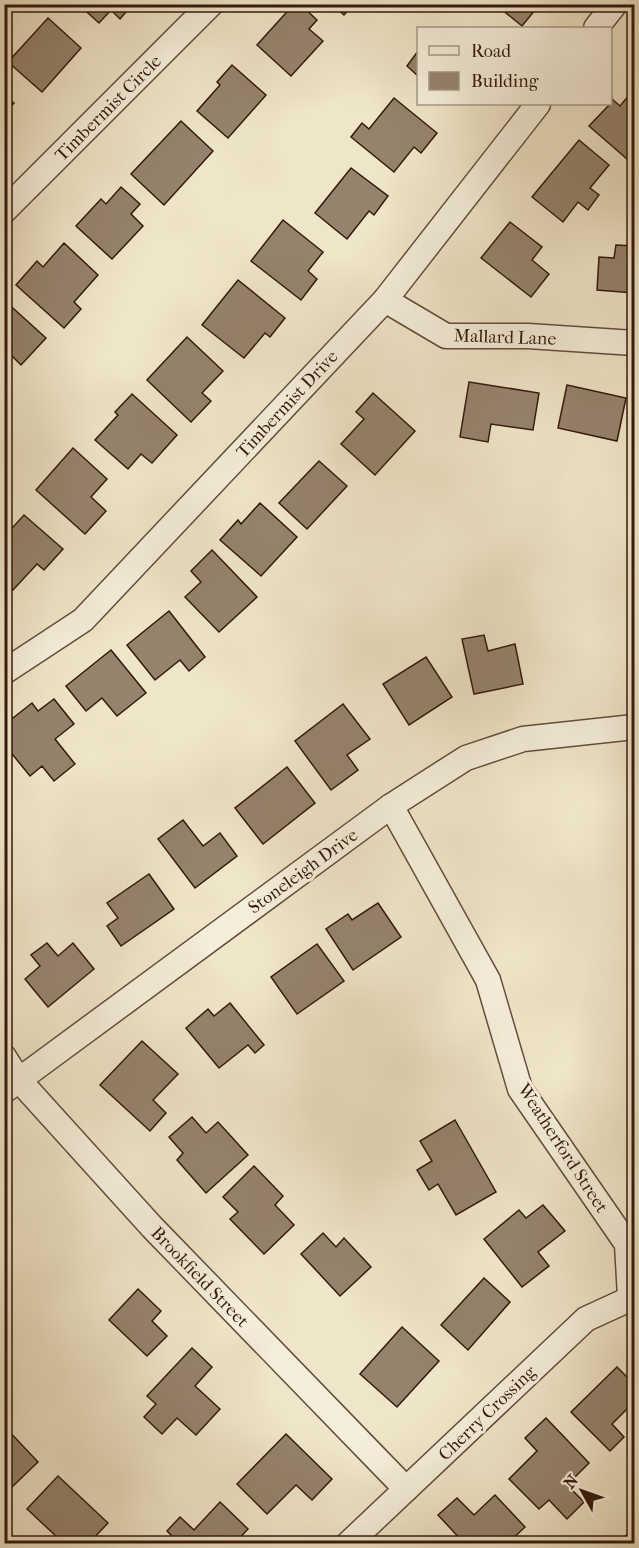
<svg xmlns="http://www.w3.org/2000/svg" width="639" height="1548" viewBox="0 0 639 1548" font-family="'IM FELL French Canon',serif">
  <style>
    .building { fill: #95836e; stroke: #34190c; stroke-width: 1.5 }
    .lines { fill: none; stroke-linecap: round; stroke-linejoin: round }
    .minor-casing { stroke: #634c3b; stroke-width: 27 }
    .minor { stroke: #f5eedb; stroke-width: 24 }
    .labels { text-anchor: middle; stroke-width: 6; stroke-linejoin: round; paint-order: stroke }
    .street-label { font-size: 18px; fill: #34190c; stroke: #f5eedb }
  </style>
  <rect width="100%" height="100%" fill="#efe5c8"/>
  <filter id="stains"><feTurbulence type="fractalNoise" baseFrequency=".00333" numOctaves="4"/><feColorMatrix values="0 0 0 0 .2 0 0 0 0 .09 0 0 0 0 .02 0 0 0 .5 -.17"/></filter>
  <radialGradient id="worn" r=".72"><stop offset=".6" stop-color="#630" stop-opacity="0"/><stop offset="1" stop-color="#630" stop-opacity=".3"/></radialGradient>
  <g class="building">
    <path d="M78,4H133L120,19L111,10L99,23Z"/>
    <path d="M294,4H300L317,20L309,29L323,41L291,76L257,45Z"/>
    <path d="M332,4H354L344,15Z"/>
    <path d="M495,4H540L522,26Z"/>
    <path d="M48,18L81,48L42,92L8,62Z"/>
    <path d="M418,51V76L407,66Z"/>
    <path d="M232,65L266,95L228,138L197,111L220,85L217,82Z"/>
    <path d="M634,89V165L589,126L610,104L612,99L620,106Z"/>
    <path d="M4,95L14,103L4,114Z"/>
    <path d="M394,98L437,133L421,153L414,147L394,172L351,137L362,123L369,129Z"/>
    <path d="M181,121L213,151L164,205L131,174Z"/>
    <path d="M579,140L609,165L590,188L599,195L588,210L578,202L563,222L532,197Z"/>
    <path d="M351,168L388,196L374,215L369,211L347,239L315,213Z"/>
    <path d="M121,187L140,204L131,214L143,226L112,259L76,226L101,199L106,204Z"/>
    <path d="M283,220L323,252L308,271L317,279L301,300L251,261Z"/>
    <path d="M510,222L542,247L532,260L549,274L531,297L481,258Z"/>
    <path d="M64,243L98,275L74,302L81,309L64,328L16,285L37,261L43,267Z"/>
    <path d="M616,245L634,246V293L597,290L599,257L614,258Z"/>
    <path d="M238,280L285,318L270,337L265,333L244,358L202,325Z"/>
    <path d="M4,300L46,338L21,365L12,356L4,364Z"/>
    <path d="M187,337L223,371L202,393L211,401L191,422L147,380Z"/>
    <path d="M469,382L539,393L533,430L491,424L488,442L460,437Z"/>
    <path d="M567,385L626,398L617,441L558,428Z"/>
    <path d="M373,393L415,431L375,475L341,444L364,419L356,412Z"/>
    <path d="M132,394L177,435L152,463L141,454L128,469L95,440L118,415L115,412Z"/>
    <path d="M73,448L107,479L91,497L106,511L85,534L36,490Z"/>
    <path d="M319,461L347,486L307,529L279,503Z"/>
    <path d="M260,503L297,537L261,576L220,540L238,520L241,524Z"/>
    <path d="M24,515L63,549L44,570L37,564L13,590L4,582V537Z"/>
    <path d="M212,550L257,597L219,632L185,597L201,582L191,571Z"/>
    <path d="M169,611L205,657L189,671L180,660L155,680L127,645Z"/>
    <path d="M484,635L488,651L515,644L523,684L474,694L462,639Z"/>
    <path d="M111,650L146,693L117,716L102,698L86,711L66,686Z"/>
    <path d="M426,657L452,697L409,725L383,684Z"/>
    <path d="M54,699L74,724L55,739L75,764L54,781L42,766L30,776L4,744V725L32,703L38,711Z"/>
    <path d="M343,704L370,739L347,755L358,770L331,790L295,741Z"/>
    <path d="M287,767L315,803L263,844L235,808Z"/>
    <path d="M183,820L203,846L220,833L237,856L195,888L158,839Z"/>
    <path d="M149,874L174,909L121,946L107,926L118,918L107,903Z"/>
    <path d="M378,903L401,937L353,970L326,929L348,914L352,920Z"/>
    <path d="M47,943L58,956L73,943L94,969L48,1007L25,979L40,966L31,955Z"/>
    <path d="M317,944L344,981L297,1014L271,977Z"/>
    <path d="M230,1003L264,1045L255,1053L248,1045L219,1068L186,1028L208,1009L214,1016Z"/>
    <path d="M142,1041L178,1074L153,1100L166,1113L150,1131L100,1085Z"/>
    <path d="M192,1117L206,1133L218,1122L248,1155L206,1193L177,1160L183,1153L169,1137Z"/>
    <path d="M455,1120L496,1192L456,1215L438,1184L429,1190L417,1170L432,1161L420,1141Z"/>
    <path d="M254,1166L283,1196L275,1205L294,1225L264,1254L230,1219L238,1212L223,1197Z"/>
    <path d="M543,1205L565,1231L538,1252L549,1266L522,1287L484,1239L519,1210L526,1218Z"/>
    <path d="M323,1233L336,1247L344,1238L371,1267L340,1296L301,1254Z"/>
    <path d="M484,1278L510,1302L468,1350L441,1325Z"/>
    <path d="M138,1289L161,1311L152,1321L167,1336L147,1356L109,1320Z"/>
    <path d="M402,1327L439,1361L397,1407L360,1374Z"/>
    <path d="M192,1348L212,1367L195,1386L220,1409L196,1435L177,1418L162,1434L144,1417L156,1404L147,1396Z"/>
    <path d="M617,1367L634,1384V1402L612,1424L624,1437L610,1451L571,1412Z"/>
    <path d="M546,1418L589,1463L567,1485L584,1502L567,1519L549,1500L539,1509L509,1479L537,1451L525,1438Z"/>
    <path d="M4,1426L38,1462L11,1488L4,1481Z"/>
    <path d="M286,1434L332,1479L312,1500L296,1485L267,1514L237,1484Z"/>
    <path d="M58,1476L108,1523L88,1544H50L57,1537L27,1509Z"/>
    <path d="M495,1495L525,1527L507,1544H465L438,1515L457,1498L474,1515Z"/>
    <path d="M220,1502L248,1529L234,1544H180L167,1531L180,1517L194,1530Z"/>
    <path d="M634,1527V1544H622L620,1542Z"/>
  </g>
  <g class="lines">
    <g class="minor-casing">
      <g id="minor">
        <path d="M596,28L615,4"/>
        <path d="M4,211L211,4"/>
        <path d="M385,300L446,336H528L634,343"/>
        <path d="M4,672L83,620L385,300L538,104"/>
        <path d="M391,806L488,980L520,1089L627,1244L630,1297"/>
        <path d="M4,1057L18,1079L152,1227L406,1489"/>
        <path d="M4,1091L391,806L466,758L523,739L634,727"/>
        <path d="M348,1544L586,1319L634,1297"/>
      </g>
    </g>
    <use href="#minor" class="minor"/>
  </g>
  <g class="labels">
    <g class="street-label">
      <text transform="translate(108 108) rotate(-45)" y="6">Timbermist Circle</text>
      <text transform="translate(505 337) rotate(2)" y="6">Mallard Lane</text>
      <text transform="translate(287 404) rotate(-47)" y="6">Timbermist Drive</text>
      <text transform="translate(303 871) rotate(-36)" y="6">Stoneleigh Drive</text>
      <text transform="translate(563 1148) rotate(57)" y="6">Weatherford Street</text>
      <text transform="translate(200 1277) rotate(46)" y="6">Brookfield Street</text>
      <text transform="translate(487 1413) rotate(-44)" y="6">Cherry Crossing</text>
    </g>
  </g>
  <rect width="639" height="1548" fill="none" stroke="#efe5c8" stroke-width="24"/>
  <rect x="6" y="6" width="627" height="1536" fill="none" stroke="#34190c" stroke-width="3"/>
  <rect x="12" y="12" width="615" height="1524" fill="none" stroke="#34190c" stroke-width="1.5"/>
  <rect x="417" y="27" width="195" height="78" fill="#f5eedb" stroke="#a89988" stroke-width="1.5"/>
  <rect x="429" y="46" width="30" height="9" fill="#f5eedb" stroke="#a89988" stroke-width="1.5"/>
  <text x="471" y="57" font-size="18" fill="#34190c">Road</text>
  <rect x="429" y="72" width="30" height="18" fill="#95836e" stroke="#a89988" stroke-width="1.5"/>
  <text x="471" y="87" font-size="18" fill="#34190c">Building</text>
  <g transform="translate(582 1491) rotate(310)" stroke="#f5eedb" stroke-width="4.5" paint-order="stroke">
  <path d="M0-4.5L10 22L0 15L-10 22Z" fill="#34190c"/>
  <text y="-9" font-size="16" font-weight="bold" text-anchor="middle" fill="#34190c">N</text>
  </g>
  <rect width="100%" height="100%" filter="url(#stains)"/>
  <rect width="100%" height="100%" fill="url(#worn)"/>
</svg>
